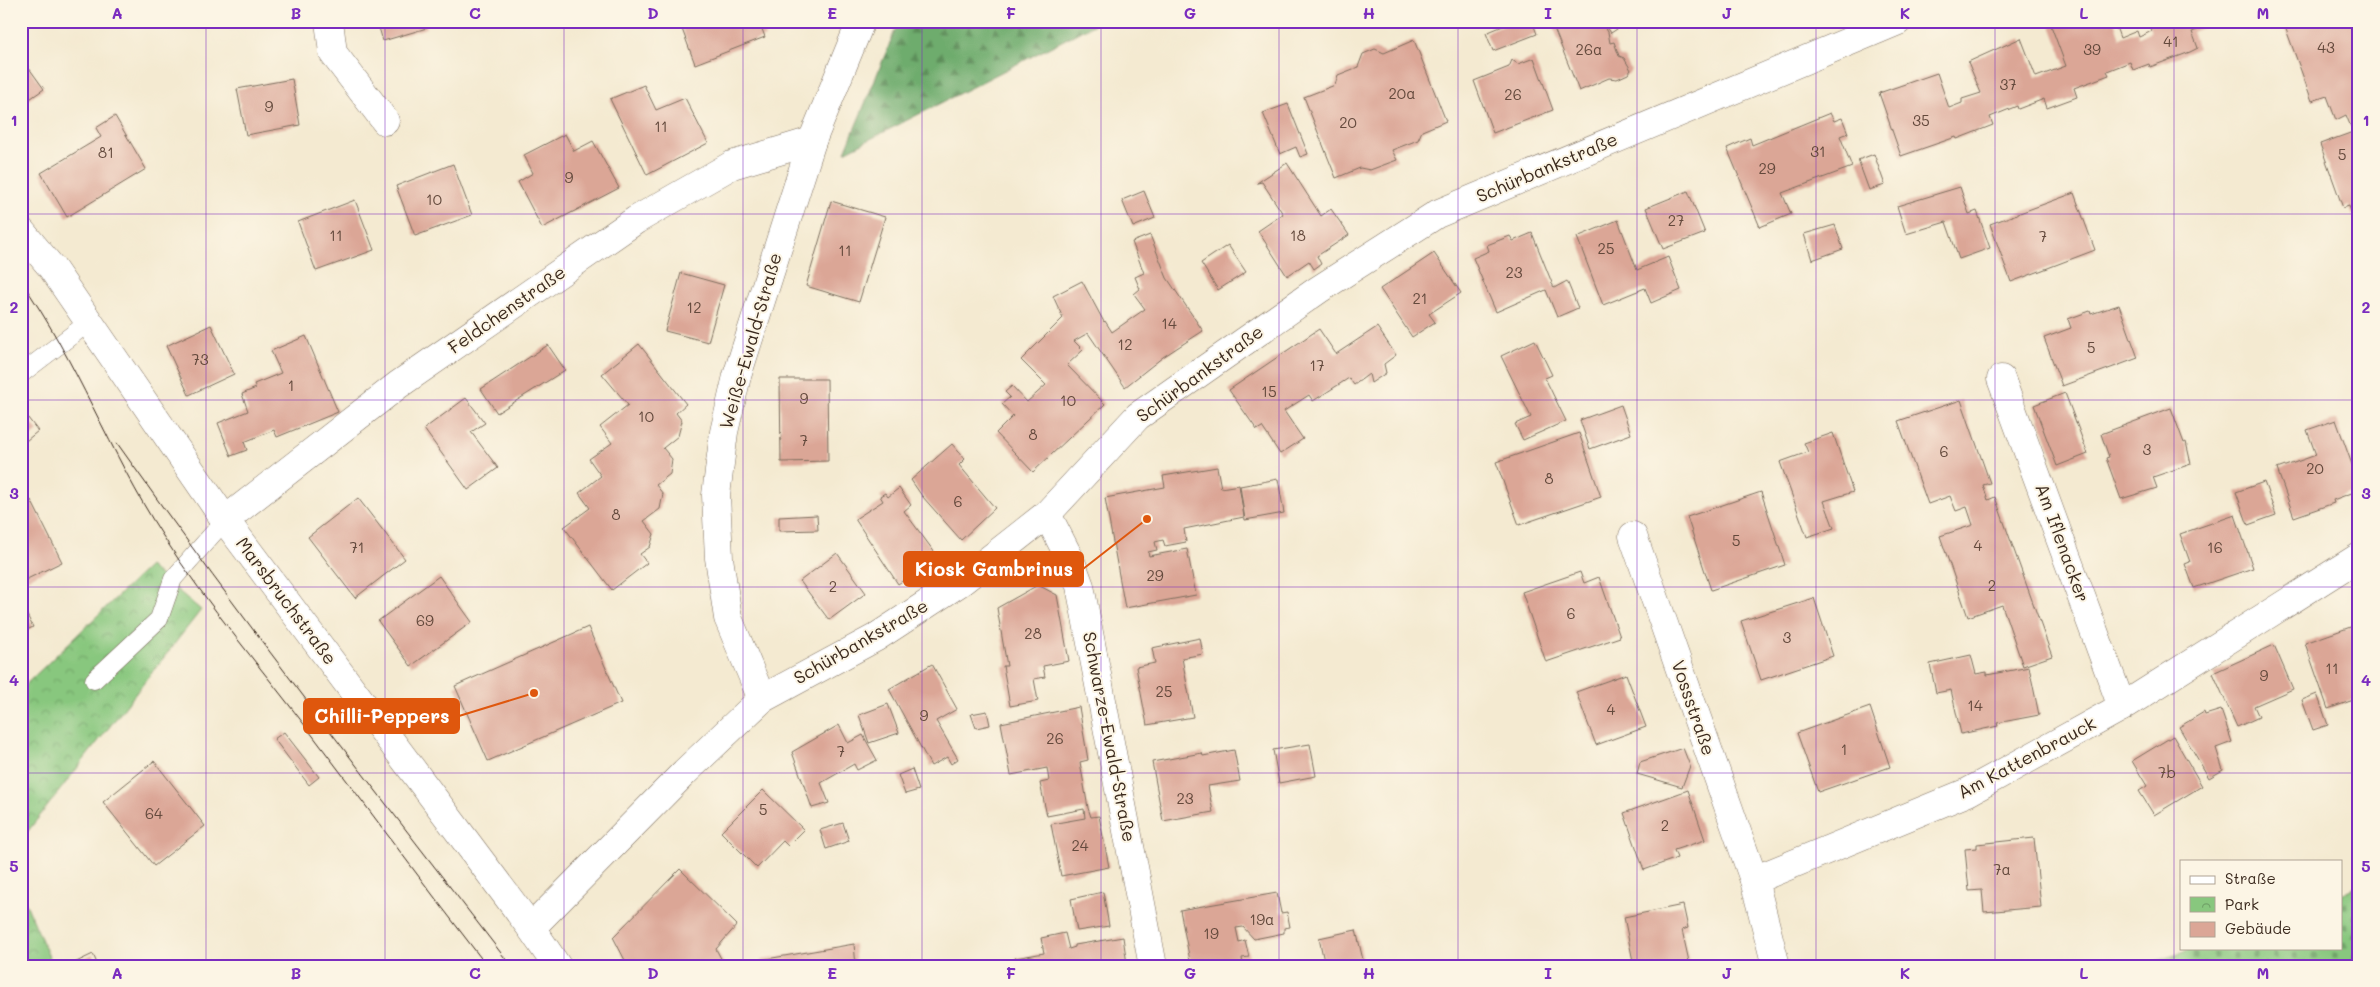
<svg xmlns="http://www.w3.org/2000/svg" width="2380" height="987" viewBox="0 0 2380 987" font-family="Mali,sans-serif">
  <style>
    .forest { fill: url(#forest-firs); stroke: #546b46 }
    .cemetery { fill: url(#cemetery-stones); stroke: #62784e }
    .park { fill: url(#park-crowns); stroke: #62784e }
    .building { fill: #dba696 }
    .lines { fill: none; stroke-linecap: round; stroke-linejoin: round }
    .lane-casing { stroke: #7c6d5d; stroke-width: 19 }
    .street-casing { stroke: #7c6d5d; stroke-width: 29 }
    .secondary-casing { stroke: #7c6d5d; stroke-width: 29 }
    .lane { stroke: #fff; stroke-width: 18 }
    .street { stroke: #fff; stroke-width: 28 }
    .secondary { stroke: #fff; stroke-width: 28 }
    .tram { stroke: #3b2a1e; stroke-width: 1 }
    .grid { fill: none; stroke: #7b2cbf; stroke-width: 1; stroke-opacity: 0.55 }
    .labels { text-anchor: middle; stroke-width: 4; stroke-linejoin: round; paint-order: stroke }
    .number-label { font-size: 15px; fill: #63493c }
    .street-label { font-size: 18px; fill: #3b2a1e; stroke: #fcf5e5 }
    .leader { fill: none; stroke: #df570d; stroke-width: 2 }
    .callout-dot { fill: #df570d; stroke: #fcf5e5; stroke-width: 2 }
    .callout { fill: #df570d; stroke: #df570d; stroke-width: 2 }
    .callout-label { font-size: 19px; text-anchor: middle; font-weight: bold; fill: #fff }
    .neatline { fill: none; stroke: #7b2cbf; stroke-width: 2 }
    .grid-label { font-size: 16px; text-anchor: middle; font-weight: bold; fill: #7b2cbf }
  </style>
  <defs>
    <pattern id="forest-firs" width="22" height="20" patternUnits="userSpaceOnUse" patternTransform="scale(1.25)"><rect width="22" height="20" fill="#6eac6d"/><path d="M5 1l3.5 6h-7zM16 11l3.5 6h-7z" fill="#5c8c59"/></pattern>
    <pattern id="cemetery-stones" width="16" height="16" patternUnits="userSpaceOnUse" patternTransform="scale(1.25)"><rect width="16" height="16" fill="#88c77e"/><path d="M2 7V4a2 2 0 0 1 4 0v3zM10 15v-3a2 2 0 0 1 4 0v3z" fill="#70a267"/></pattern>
    <pattern id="park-crowns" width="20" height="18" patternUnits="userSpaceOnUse" patternTransform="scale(1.25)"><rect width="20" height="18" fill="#88c77e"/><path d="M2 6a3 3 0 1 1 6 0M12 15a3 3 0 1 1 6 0" fill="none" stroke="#70a267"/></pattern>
  </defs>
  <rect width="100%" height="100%" fill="#fcf5e5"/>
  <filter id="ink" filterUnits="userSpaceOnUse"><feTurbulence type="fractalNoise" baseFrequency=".02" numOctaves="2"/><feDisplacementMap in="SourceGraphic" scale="10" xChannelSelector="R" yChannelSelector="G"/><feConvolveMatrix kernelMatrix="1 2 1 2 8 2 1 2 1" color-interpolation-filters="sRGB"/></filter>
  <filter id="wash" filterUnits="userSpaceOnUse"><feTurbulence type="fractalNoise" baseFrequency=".0096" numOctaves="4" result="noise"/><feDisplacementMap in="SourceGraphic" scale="20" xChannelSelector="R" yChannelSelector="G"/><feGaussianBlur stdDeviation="1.12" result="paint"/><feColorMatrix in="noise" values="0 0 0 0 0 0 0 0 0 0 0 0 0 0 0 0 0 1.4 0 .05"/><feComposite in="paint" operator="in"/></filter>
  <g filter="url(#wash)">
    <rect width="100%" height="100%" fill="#f4ead1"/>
    <path class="forest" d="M899,21H1101L845,152Z"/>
    <path class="cemetery" d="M2359,885V966H2139L2197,948H2341V894Z"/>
    <g class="park">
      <path d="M149,566L201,610L21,840V689Z"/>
      <path d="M21,892L53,966H21Z"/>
    </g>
    <g id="blocks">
      <g class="building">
        <path d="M377,21H425L427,28L383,41Z"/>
        <path d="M679,21H759L765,37L695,64Z"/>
        <path d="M1515,21H1532L1537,34L1493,51L1486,33Z"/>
        <path d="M1551,21H1601L1608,32L1610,43L1614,42L1619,56L1624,58L1631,70L1628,74L1617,79L1609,78L1579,91Z"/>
        <path d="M1603,21H1629L1611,33Z"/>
        <path d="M2056,21H2114L2120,38L2137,31L2139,37L2152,31L2148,21H2220L2192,32L2198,48L2190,52L2150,67L2149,64L2133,70L2130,62L2107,71L2109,75L2074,88L2077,97L2047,108L2044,99L2018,109L2017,106L1990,117L1993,125L1957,139L1956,137L1901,156L1879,93L1937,73L1949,108L1962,103V99L1981,93L1968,62L2021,38L2036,77L2066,66L2050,23Z"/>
        <path d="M2283,21H2352L2359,42V54L2357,55L2359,60V232L2349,206L2343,208L2320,144L2353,132L2346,115L2336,120L2327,96L2312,101Z"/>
        <path d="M1414,40L1446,121L1422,131L1418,140L1392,150L1397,160L1370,170L1360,168L1336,178L1304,97L1335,85L1338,75L1358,67L1363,54L1375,49L1384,53Z"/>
        <path d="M21,57L44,89L21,105Z"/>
        <path d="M1534,58L1553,110L1493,133L1474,81L1509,67L1512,60L1518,64Z"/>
        <path d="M292,79L300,125L246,135L237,89Z"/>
        <path d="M644,85L656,110L685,98L708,143L647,175L610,99Z"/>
        <path d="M1288,104L1308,154L1300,157L1296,147L1280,154L1263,113Z"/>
        <path d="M1830,113L1834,121L1842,118L1848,133L1840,136L1852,167L1782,193L1791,214L1760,227L1727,148L1750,138L1752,145Z"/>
        <path d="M115,116L146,169L67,217L41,173L101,137L96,128Z"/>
        <path d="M565,134L574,151L593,141L619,188L542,228L518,182L533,173L524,155Z"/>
        <path d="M1874,154L1885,185L1869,190L1858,160Z"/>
        <path d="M1287,163L1321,216L1331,209L1349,235L1317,256L1321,264L1314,269L1309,261L1287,276L1258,231L1283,214L1262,182L1257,183Z"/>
        <path d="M453,164L472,215L415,236L396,186Z"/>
        <path d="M1960,187L1969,214L1977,211L1990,248L1959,259L1946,222L1906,234L1897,206Z"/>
        <path d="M1144,191L1155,218L1133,227L1122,200Z"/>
        <path d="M1688,191L1705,233L1663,249L1646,208Z"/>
        <path d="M2074,193L2095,250L2011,282L1990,224Z"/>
        <path d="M355,200L374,250L316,271L298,222Z"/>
        <path d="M831,201L885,217L859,302L806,286Z"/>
        <path d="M1618,220L1637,270L1668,257L1681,290L1651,303L1645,288L1603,305L1577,237Z"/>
        <path d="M1835,225L1843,249L1812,260L1804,234Z"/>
        <path d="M1532,233L1554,288L1567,281L1578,308L1557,317L1546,290L1496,312L1473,258L1489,251L1487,245L1510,236L1513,241Z"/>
        <path d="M1150,235L1167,278L1203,331L1163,357L1125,387L1088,333L1074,341L1083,350L1067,365L1105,404L1033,472L996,433L1013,416L1002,404L1010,397L1005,392L1012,386L1027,402L1046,385L1021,360L1063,318L1053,296L1082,281L1104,322L1105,321L1112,332L1145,309L1134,294L1140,289L1135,277L1144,273L1132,242Z"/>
        <path d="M1228,245L1246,272L1218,290L1201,263Z"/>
        <path d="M1434,253L1461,293L1429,314L1435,322L1412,337L1380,289Z"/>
        <path d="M681,273L724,285L708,342L665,331Z"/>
        <path d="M2119,305L2138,358L2062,386L2044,338L2071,328L2068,319L2090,311L2091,314Z"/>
        <path d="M211,325L234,374L189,395L166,346Z"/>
        <path d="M1377,327L1396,355L1384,364L1386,373L1371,383L1369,374L1354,385L1349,378L1313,401L1309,395L1284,411L1303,439L1280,454L1262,427L1257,430L1229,390L1319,329L1336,354Z"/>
        <path d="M306,336L338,412L277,437L274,430L244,442L247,450L231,456L218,423L248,411L242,394L256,388L254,384L281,373L271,351Z"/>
        <path d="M1535,340L1552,375L1545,378L1566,421L1523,440L1515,424L1531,417L1501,356Z"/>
        <path d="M639,344L686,404L676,413L682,421L678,436L663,448L672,459L670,474L656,485L663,494L660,509L644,521L654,534L650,547L640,554L647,563L612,590L564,527L590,508L579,493L601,476L589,459L612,443L600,427L628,405L602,374Z"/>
        <path d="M548,345L565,370L497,413L481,389Z"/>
        <path d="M780,379H827L828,461L781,462Z"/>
        <path d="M2065,393L2088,454L2057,466L2034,405Z"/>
        <path d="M466,398L485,423L471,432L498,468L468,490L424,429Z"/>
        <path d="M1961,400L1990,483L1983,485L1988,500L1995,497L2052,656L2023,666L2002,605L1968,617L1940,536L1973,525L1967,507L1956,511L1950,496L1928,504L1898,421Z"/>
        <path d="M1621,405L1631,434L1590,449L1580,420Z"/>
        <path d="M2171,408L2184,443L2186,442L2191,464L2153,477L2157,488L2121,499L2106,458L2109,457L2101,434Z"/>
        <path d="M21,409L38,431L21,445Z"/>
        <path d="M2336,420L2354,470L2359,468V495L2357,491L2333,500L2334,503L2294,517L2277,469L2316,455L2307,430Z"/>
        <path d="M1579,433L1601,497L1519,525L1496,462Z"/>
        <path d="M1833,433L1853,492L1824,501L1834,528L1807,537L1780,462L1808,452L1804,443Z"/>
        <path d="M952,444L965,459L959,465L995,508L961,540L922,496L911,480Z"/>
        <path d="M1217,467L1221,488L1239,485L1244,517L1184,529L1186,542L1165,546L1163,540L1155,542L1157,550L1148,552L1149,556L1187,549L1196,595L1125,608L1105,498L1165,487L1163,476Z"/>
        <path d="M1278,479L1284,513L1245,520L1240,486Z"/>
        <path d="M2264,482L2276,515L2248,525L2236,492Z"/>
        <path d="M899,488L911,505L904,511L938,557L898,584L855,519L883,501L880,496L885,493L888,497Z"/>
        <path d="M1761,492L1785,565L1711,590L1687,517Z"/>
        <path d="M358,498L405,559L355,598L308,537Z"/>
        <path d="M31,500L62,562L21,582V505Z"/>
        <path d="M817,515L818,530L779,531V517Z"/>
        <path d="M2235,515L2253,568L2194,588L2185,564L2190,562L2180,534Z"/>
        <path d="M837,553L866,593L829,620L800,581Z"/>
        <path d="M1580,572L1584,583L1599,577L1620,637L1546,662L1522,592Z"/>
        <path d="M439,576L472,622L411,666L378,621Z"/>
        <path d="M1038,585L1057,595L1069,661L1043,666L1045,677L1034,679L1038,701L1010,706L1003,666H1007L997,608Z"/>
        <path d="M1814,598L1833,656L1761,680L1741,621Z"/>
        <path d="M21,603L33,627L21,633Z"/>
        <path d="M2359,624V698L2328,709L2305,643Z"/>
        <path d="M588,627L621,703L488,761L455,686Z"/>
        <path d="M1200,638L1203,654L1182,658L1193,717L1147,725L1136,667L1155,663L1152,648Z"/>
        <path d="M2274,645L2293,689L2254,706L2259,717L2237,727L2213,673Z"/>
        <path d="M1971,655L1976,674L1987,672V675L2029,667L2039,715L1997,723L1998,726L1961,734L1951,690L1936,693L1930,664Z"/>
        <path d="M932,664L957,709L936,721L958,759L951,764L947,757L931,766L889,689Z"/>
        <path d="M1626,674L1646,727L1596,745L1576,692Z"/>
        <path d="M2317,694L2328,725L2313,730L2302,700Z"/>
        <path d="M888,704L899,733L869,743L859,715Z"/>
        <path d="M1079,707L1088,760L1080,762L1088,808L1091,817L1099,816L1109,867L1061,876L1051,824L1085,818L1084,809L1047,816L1040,783L1049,781L1047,768L1011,775L1001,723Z"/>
        <path d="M1870,707L1890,767L1818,792L1797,733Z"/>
        <path d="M2221,710L2232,742L2216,748L2223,770L2209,778L2179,727L2204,712L2205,715Z"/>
        <path d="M987,711L990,725L976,728L971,714Z"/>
        <path d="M839,725L848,743L863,735L877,760L857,770L854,764L821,783L829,803L812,808L792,752Z"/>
        <path d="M284,732L319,777L309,785L274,739Z"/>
        <path d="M2173,736L2202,786L2154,815L2139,791L2147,786L2132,761Z"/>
        <path d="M1310,744L1316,776L1279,783L1273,750Z"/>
        <path d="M1683,748L1690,766L1682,787L1637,774L1640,762Z"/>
        <path d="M1234,750L1240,781L1208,786L1213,812L1163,821L1152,762L1202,753L1203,756Z"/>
        <path d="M154,761L205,826L154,866L103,802Z"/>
        <path d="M912,769L919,790L905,794L898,775Z"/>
        <path d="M763,790L804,830L788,846L783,841L757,868L721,832Z"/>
        <path d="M1688,790L1705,840L1674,850L1677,858L1644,870L1624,813Z"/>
        <path d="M843,823L849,841L826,849L820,830Z"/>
        <path d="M2034,838L2041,907L1984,912L1982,890L1969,891L1965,849L1977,848V844Z"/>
        <path d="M680,869L737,925L716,949L725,966H628L613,937Z"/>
        <path d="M1103,892L1109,926L1077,931L1071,899Z"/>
        <path d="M1277,893L1281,913L1287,912L1290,927L1284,928V933L1254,939L1243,927L1236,928L1239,942L1245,940L1249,957L1242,958L1243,965L1191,966L1180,910Z"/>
        <path d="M1683,905L1688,928L1682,930L1690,966H1634L1624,917Z"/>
        <path d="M1356,930L1363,960L1338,966H1325L1319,938Z"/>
        <path d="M1065,933L1069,949L1075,947V945L1123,937L1127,964L1133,963V966H1017L1015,958L1044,953L1041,938Z"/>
        <path d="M854,944L856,966H762L761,960Z"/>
        <path d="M93,954L98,966H68Z"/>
      </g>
    </g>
  </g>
  <g filter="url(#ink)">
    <use href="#blocks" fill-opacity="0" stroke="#7c6d5d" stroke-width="1"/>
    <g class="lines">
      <g class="lane-casing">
        <g id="lane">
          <path d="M21,374L89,322"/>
          <path d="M94,680L159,619L173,579L225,520"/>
        </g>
      </g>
      <g class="street-casing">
        <g id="street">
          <path d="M329,21L333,53L385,121"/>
          <path d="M2001,379L2122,707"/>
          <path d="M1047,514L1070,559L1080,586L1153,966"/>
          <path d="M225,520L398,385L636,220L732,165L812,141"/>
          <path d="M1633,536L1754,880"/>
          <path d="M762,699L728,618L719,558L716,495L724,432L737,376L812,141L861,21"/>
          <path d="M1776,966L1754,880L1968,792L2122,707L2359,557"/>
        </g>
      </g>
      <g class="secondary-casing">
        <g id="secondary">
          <path d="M21,231L52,268L225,520L531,928L557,966"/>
          <path d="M531,928L685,772L762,699L875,638L962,581L1047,514L1138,416L1318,290L1437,214L1898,21"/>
        </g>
      </g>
      <use href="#lane" class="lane"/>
      <use href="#street" class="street"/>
      <use href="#secondary" class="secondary"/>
      <g class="tram">
        <path d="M21,281C77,361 110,454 163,536C208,606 263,670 313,736C371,812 428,890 487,966"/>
        <path d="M117,443C243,622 378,793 511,966"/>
      </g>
    </g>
  </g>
  <path class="grid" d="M206,21V966M385,21V966M564,21V966M743,21V966M922,21V966M1101,21V966M1279,21V966M1458,21V966M1637,21V966M1816,21V966M1995,21V966M2174,21V966M21,214H2359M21,400H2359M21,587H2359M21,773H2359"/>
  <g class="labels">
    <g class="number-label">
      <text x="2171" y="47">41</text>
      <text x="2326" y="53">43</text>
      <text x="1589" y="55">26a</text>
      <text x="2092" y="55">39</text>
      <text x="2008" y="90">37</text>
      <text x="1402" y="99">20a</text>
      <text x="1513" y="100">26</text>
      <text x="269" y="112">9</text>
      <text x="1921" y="126">35</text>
      <text x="1348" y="128">20</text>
      <text x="661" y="132">11</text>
      <text x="1818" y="157">31</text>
      <text x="106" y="158">81</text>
      <text x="2342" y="160">5</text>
      <text x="1767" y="174">29</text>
      <text x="569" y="183">9</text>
      <text x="434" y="205">10</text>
      <text x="1676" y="226">27</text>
      <text x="336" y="241">11</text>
      <text x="1298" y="241">18</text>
      <text x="2043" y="242">7</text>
      <text x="1606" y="254">25</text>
      <text x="845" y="256">11</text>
      <text x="1514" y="278">23</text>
      <text x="1420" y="304">21</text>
      <text x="694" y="313">12</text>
      <text x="1169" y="329">14</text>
      <text x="1125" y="350">12</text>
      <text x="2091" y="353">5</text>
      <text x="200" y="365">73</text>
      <text x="1317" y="371">17</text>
      <text x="291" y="391">1</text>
      <text x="1269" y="397">15</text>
      <text x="804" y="404">9</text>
      <text x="1068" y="406">10</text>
      <text x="646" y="422">10</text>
      <text x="1033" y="440">8</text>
      <text x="804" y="446">7</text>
      <text x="2147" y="455">3</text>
      <text x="1944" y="457">6</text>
      <text x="2315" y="474">20</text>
      <text x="1549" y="484">8</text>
      <text x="958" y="507">6</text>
      <text x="616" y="520">8</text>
      <text x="1736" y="546">5</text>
      <text x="1978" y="551">4</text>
      <text x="357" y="553">71</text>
      <text x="2215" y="553">16</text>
      <text x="1155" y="581">29</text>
      <text x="1992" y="591">2</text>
      <text x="833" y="592">2</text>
      <text x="1571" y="619">6</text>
      <text x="425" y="626">69</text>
      <text x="1033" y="639">28</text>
      <text x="1787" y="643">3</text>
      <text x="2332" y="674">11</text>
      <text x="2264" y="681">9</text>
      <text x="1164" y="697">25</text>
      <text x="1975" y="711">14</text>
      <text x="1611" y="715">4</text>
      <text x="924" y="721">9</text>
      <text x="1055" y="744">26</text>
      <text x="1844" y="755">1</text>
      <text x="841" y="757">7</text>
      <text x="2167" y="778">7b</text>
      <text x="1185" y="804">23</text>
      <text x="763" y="815">5</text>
      <text x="154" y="819">64</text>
      <text x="1665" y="831">2</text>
      <text x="1080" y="851">24</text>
      <text x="2002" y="875">7a</text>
      <text x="1262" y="925">19a</text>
      <text x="1211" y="939">19</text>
    </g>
    <g class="street-label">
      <text transform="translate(1547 168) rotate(-23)" y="6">Schürbankstraße</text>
      <text transform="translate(507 310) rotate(-35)" y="6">Feldchenstraße</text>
      <text transform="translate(751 341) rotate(-74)" y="6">Weiße-Ewald-Straße</text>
      <text transform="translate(1200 374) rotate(-36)" y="6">Schürbankstraße</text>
      <text transform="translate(2062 543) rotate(70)" y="6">Am Iflenacker</text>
      <text transform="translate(286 601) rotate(53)" y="6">Marsbruchstraße</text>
      <text transform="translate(861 642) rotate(-30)" y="6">Schürbankstraße</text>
      <text transform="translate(1693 708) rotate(71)" y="6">Vossstraße</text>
      <text transform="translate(1109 737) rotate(79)" y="6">Schwarze-Ewald-Straße</text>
      <text transform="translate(2027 758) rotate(-28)" y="6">Am Kattenbrauck</text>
    </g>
  </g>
  <path class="leader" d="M1147 519L1083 569M534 693L459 716"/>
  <g class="callout-dot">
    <circle cx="1147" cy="519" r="5"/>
    <circle cx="534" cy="693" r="5"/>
  </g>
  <g class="callout">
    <rect x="904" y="552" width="179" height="34" rx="5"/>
    <rect x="304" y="699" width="155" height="34" rx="5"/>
  </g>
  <g class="callout-label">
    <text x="994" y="576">Kiosk Gambrinus</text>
    <text x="382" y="723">Chilli-Peppers</text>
  </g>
  <rect width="2380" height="987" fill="none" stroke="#fcf5e5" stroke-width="55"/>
  <rect x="2180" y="860" width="162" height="90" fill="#fcf5e5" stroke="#afa495"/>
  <rect x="2190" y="876" width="25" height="8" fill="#ffffff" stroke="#afa495"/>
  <text x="2225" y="884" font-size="15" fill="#3b2a1e">Straße</text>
  <rect x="2190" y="897" width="25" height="15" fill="url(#park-crowns)" stroke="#afa495"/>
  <text x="2225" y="910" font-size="15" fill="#3b2a1e">Park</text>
  <rect x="2190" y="922" width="25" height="15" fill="#dba696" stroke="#afa495"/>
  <text x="2225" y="934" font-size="15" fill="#3b2a1e">Gebäude</text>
  <rect x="28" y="28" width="2324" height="932" class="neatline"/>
  <g class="grid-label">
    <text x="117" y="19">A</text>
    <text x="296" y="19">B</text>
    <text x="475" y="19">C</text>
    <text x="653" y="19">D</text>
    <text x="832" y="19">E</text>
    <text x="1011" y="19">F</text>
    <text x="1190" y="19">G</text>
    <text x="1369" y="19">H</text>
    <text x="1548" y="19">I</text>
    <text x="1727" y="19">J</text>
    <text x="1905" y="19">K</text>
    <text x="2084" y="19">L</text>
    <text x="2263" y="19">M</text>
    <text x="14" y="126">1</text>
    <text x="2366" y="126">1</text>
    <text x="14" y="313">2</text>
    <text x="2366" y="313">2</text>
    <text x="14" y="499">3</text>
    <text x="2366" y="499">3</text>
    <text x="14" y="686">4</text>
    <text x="2366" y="686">4</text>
    <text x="14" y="872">5</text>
    <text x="2366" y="872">5</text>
    <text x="117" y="979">A</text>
    <text x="296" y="979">B</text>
    <text x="475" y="979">C</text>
    <text x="653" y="979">D</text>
    <text x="832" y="979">E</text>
    <text x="1011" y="979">F</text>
    <text x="1190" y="979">G</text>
    <text x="1369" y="979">H</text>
    <text x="1548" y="979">I</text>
    <text x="1727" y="979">J</text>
    <text x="1905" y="979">K</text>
    <text x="2084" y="979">L</text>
    <text x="2263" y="979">M</text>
  </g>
</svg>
